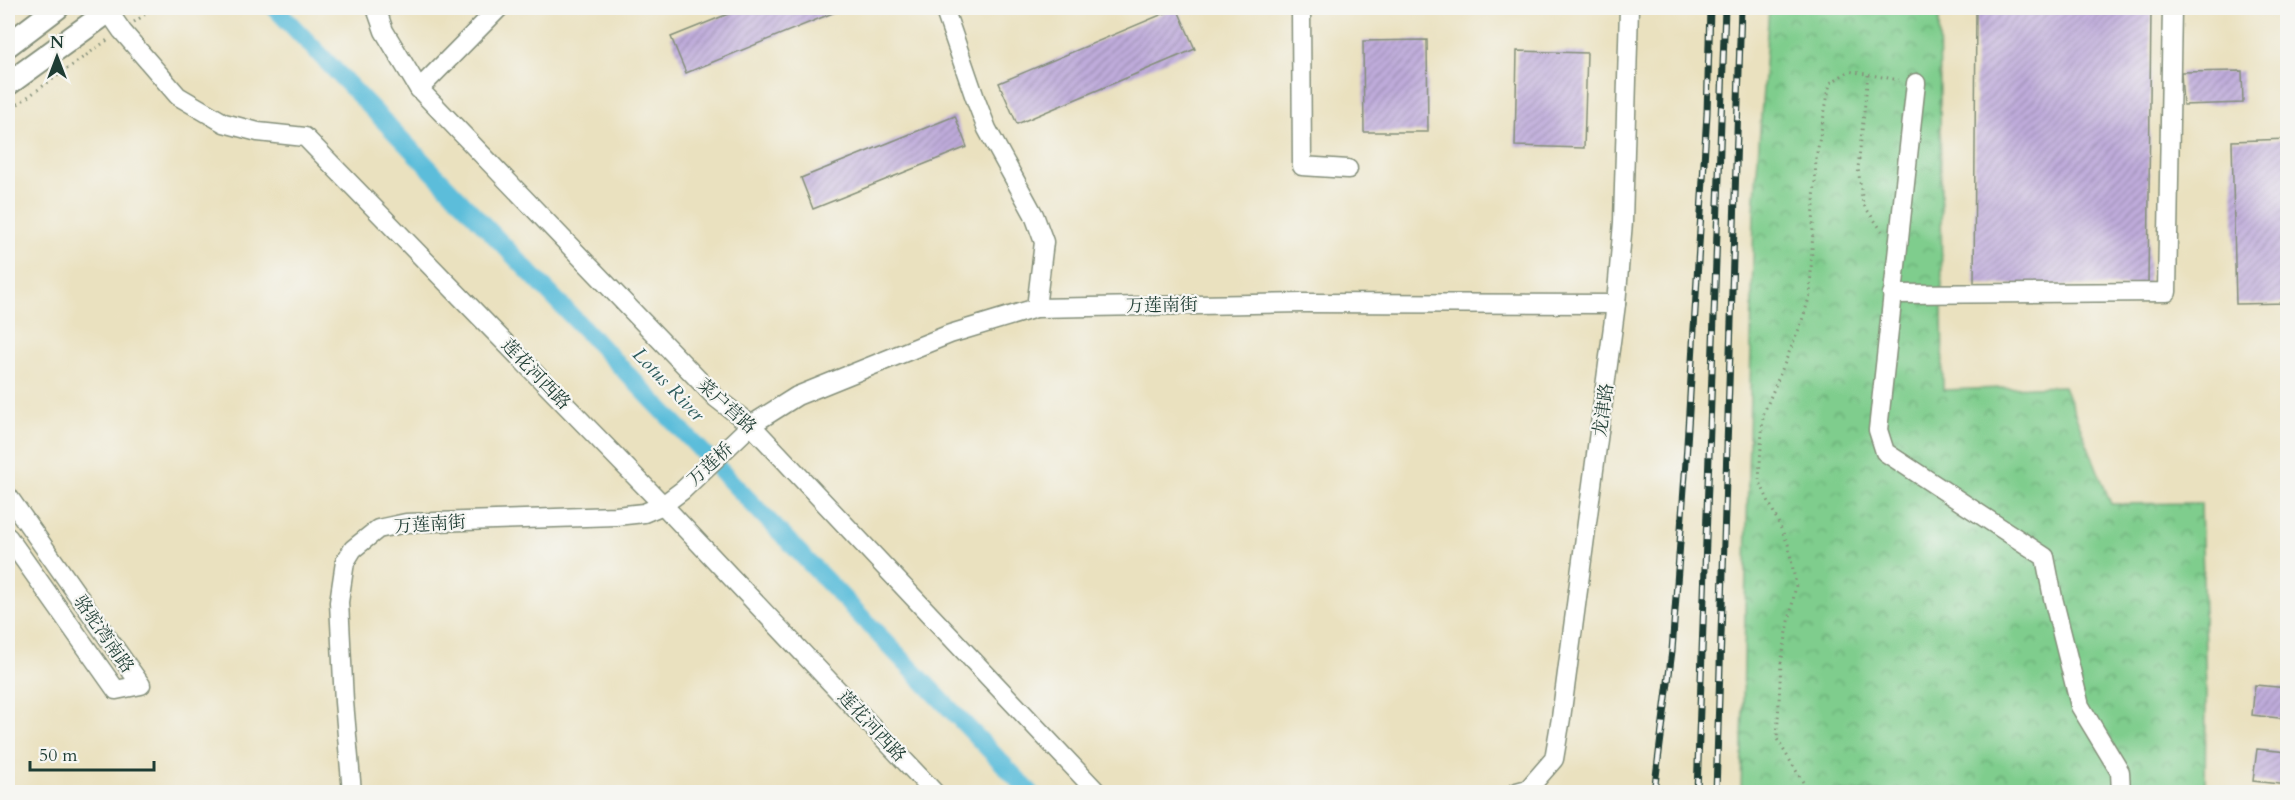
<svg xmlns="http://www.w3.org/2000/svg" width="2295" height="800" viewBox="0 0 2295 800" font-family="Cardo,'Noto Serif SC',serif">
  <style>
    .park { fill: url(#park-crowns); stroke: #4f8560; stroke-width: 1.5 }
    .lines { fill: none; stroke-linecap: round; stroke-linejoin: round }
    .canal { stroke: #5bbdda; stroke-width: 18 }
    .building { fill: url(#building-hatch) }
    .minor-casing { stroke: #848f7a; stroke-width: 21 }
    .major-casing { stroke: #848f7a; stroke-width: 26 }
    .path { stroke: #848f7a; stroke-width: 3; stroke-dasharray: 1.5 4.5; stroke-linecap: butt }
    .minor { stroke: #fff; stroke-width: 18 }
    .major { stroke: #fff; stroke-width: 22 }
    .rail-casing { stroke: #1f3d34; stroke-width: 7 }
    .rail { stroke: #f6f6f2; stroke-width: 4.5; stroke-dasharray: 14; stroke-linecap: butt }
    .labels { text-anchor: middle; stroke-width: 4.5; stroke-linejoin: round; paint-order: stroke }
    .street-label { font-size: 18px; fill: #1f3d34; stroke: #f6f6f2 }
    .water-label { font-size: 20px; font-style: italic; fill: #2e5d5e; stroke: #f6f6f2 }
  </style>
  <defs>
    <pattern id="park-crowns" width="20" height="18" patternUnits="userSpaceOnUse" patternTransform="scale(1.5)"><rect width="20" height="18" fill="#7fcd8d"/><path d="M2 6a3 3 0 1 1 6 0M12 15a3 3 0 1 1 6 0" fill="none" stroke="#67a874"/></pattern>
    <pattern id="building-hatch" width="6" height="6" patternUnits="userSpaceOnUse" patternTransform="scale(1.5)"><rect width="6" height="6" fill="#bfacdb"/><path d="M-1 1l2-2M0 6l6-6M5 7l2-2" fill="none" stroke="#9b8db2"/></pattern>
  </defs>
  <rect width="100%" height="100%" fill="#f6f6f2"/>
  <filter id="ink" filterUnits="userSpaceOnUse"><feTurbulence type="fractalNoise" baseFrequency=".0167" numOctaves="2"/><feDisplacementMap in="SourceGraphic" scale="12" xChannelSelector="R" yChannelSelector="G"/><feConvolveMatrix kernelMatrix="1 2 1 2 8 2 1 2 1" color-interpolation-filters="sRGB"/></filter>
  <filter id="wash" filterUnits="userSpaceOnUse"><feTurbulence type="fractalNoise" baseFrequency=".008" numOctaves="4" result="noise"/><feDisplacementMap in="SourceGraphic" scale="24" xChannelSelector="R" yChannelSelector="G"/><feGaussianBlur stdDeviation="1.35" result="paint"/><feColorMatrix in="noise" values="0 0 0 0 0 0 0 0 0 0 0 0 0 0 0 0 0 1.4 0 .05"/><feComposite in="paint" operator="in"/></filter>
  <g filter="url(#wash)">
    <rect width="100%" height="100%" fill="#eae1bf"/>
    <path class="park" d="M1769,8H1939L1943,390L2064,386L2111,504L2201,503L2206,694L2205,792H1741L1754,211Z"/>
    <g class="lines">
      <path class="canal" d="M275,8L1030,792"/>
    </g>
    <g id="blocks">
      <g class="building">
        <path d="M743,8H845L686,73L671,37Z"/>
        <path d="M1177,8L1195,49L1017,124L999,83Z"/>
        <path d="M1976,8L2151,9L2148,286L1974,284Z"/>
        <path d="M1427,40L1428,132H1364L1363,41Z"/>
        <path d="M1517,51L1587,53L1584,148L1515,146Z"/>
        <path d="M2242,71L2243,103L2183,105L2181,72Z"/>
        <path d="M955,116L967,147L813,209L801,178Z"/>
        <path d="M2288,139V303L2236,304L2232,141Z"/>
        <path d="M2255,685L2288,688V719L2252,715Z"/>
        <path d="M2257,749L2288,752V785L2253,781Z"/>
      </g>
    </g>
  </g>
  <g filter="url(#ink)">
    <use href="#blocks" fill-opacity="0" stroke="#848f7a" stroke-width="1.5"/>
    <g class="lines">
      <g class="minor-casing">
        <g id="minor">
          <path d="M106,8L122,31L178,96L224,123L258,132L305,137L663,505L934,792"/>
          <path d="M376,8L384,31L419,89L716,398L751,425L1097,792"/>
          <path d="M944,8L975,98L987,129L1034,215L1044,242L1036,308"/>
          <path d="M1301,8L1302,166L1348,169"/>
          <path d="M1916,83L1878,430L1885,452L2045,557L2053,598L2080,706L2120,772L2121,792"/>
          <path d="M419,89L499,8"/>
          <path d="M1892,294L2167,292L2172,8"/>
          <path d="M8,496L141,685L116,690L8,537"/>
          <path d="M352,792L344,702L339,602L345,562L353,549L378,529L406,523L616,516L644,513L663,505L683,490L751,425L797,396L950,334L1036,308L1302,303L1616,304"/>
          <path d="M1517,792L1528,789L1554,759L1561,718L1616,304L1623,222L1629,8"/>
        </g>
      </g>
      <g class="major-casing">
        <g id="major">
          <path d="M8,45L57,8"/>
          <path d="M8,84L113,8"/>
        </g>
      </g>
      <g class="path">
        <path d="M134,22L155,8"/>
        <path d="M1868,75L1858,168L1863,204L1882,231"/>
        <path d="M8,111L109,39"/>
        <path d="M1817,792L1806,787L1777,739L1781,663L1796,585L1788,544L1759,480L1763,415L1801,324L1810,295L1816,158L1830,83L1849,71L1899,80"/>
      </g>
      <use href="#minor" class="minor"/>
      <use href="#major" class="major"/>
      <g class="rail-casing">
        <g id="rail">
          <path d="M1654,792L1672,651L1686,461L1707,113L1710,8"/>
          <path d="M1697,792L1725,8"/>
          <path d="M1716,792L1741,8"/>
        </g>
      </g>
      <use href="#rail" class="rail"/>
    </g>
  </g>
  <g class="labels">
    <g class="street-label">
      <text transform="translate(1162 305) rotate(-1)" y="6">万莲南街</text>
      <text transform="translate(536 374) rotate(46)" y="6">莲花河西路</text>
      <text transform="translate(727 406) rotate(42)" y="6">菜户营路</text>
      <text transform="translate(1603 410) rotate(-82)" y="6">龙津路</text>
      <text transform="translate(710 464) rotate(-43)" y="6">万莲桥</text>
      <text transform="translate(430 524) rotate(-4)" y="6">万莲南街</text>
      <text transform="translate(104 634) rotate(55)" y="6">骆驼湾南路</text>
      <text transform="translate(872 726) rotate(47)" y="6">莲花河西路</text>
    </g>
    <g class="water-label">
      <text transform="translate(669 384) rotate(46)" y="7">Lotus River</text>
    </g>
  </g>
  <rect width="2295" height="800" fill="none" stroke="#f6f6f2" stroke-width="30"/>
  <g transform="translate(57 57)" stroke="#f6f6f2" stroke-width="4.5" paint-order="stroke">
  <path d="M0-4.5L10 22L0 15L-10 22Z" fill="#1f3d34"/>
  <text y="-9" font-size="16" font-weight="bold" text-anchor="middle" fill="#1f3d34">N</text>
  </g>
  <path d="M30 761v9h124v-9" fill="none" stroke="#1f3d34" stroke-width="3"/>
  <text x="39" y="761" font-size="18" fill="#1f3d34" stroke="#f6f6f2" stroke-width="4.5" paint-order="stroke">50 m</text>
</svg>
